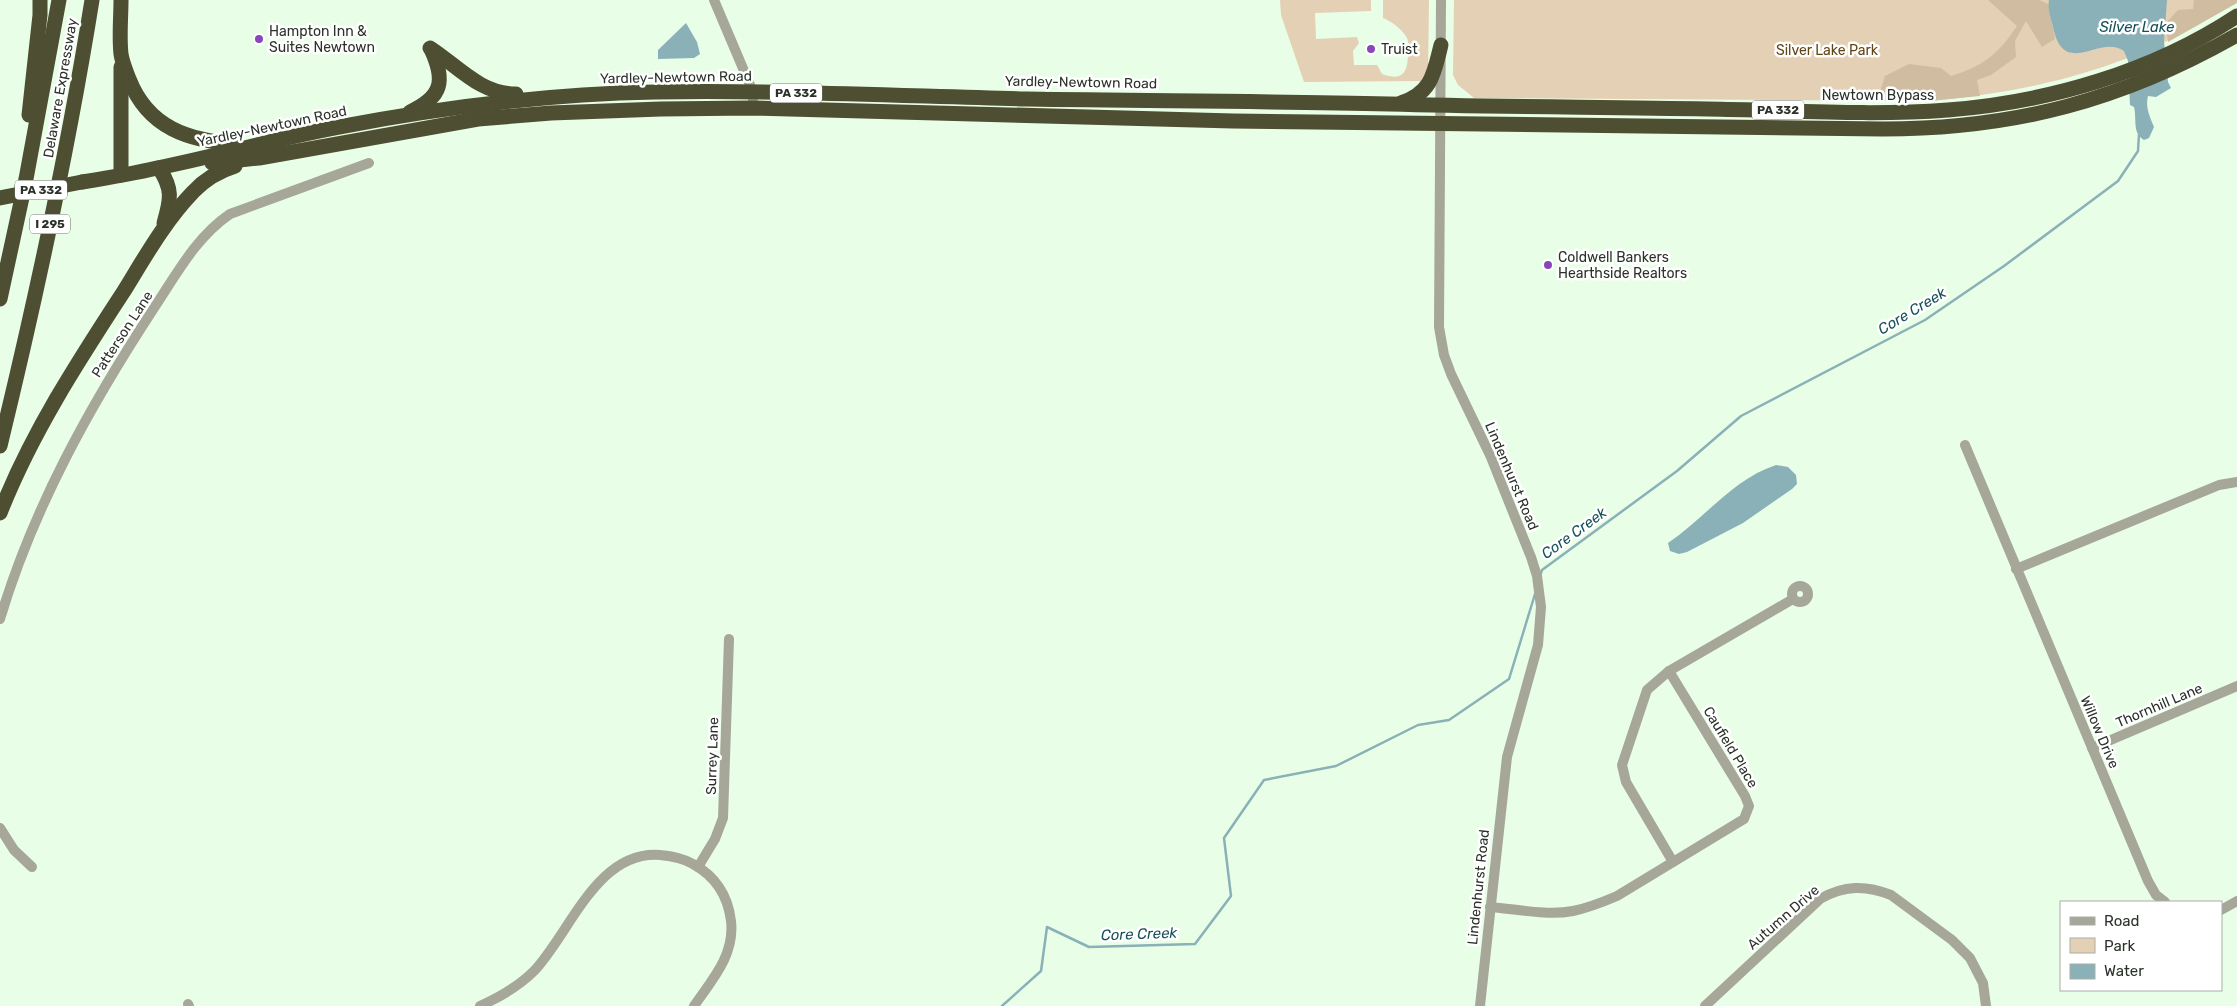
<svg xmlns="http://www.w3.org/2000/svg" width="2237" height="1006" viewBox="0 0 2237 1006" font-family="Rubik,sans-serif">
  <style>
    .green { fill: #e4d0b4 }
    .forest { fill: #d0bca0 }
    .water { fill: #89b1b7 }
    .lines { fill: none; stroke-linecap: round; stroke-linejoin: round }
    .stream { stroke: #89b1b7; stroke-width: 2.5 }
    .minor { stroke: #a6a799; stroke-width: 10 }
    .highway { stroke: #4d4e32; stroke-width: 15 }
    .highway-bridge { stroke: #4d4e32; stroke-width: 15 }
    .poi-dot { fill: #8946bb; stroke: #fff; stroke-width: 2 }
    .labels { text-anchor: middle; stroke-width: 5; stroke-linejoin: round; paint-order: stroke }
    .shield { fill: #fff; stroke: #6a7069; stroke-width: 1 }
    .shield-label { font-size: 12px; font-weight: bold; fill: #2a3229 }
    .poi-label { font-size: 14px; fill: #2a3229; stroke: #fff; text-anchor: start }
    .park-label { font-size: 14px; fill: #624515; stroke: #fff }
    .street-label { font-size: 14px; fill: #2a3229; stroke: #fff }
    .water-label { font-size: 15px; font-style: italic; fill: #165058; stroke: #fff }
  </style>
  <rect width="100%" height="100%" fill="#e9fee7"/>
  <g class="green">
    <path d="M1280,0H1371V11L1315,13L1316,39L1357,37L1359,43L1353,51L1354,65H1377L1382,74C1403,82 1408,72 1408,53C1408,48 1409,42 1407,38C1402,29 1391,21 1383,18V0H1429L1428,75L1424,81L1304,82L1281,15Z"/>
    <path d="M1454,0H2201L2198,25C2110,73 2028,92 1929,101L1474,98L1458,85L1453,75Z"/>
  </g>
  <g class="forest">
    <path d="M1988,0H2039L2048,4L2055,39L2042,47L2026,21L2015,41L2016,57L1991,75L1977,80L1980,96L1929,101H1877L1885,76L1909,64L1941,68L1951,76C1984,66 1998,54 2017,26Z"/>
    <path d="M2194,0H2237V3L2168,42L2166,23L2178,10L2193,9Z"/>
  </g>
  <g class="water">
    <path d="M2049,0H2167L2164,41L2168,82L2171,88L2156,97L2148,96C2145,107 2150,117 2154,127L2149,138L2144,140C2132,133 2137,119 2134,107L2130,105L2128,61L2124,51C2100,33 2064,80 2053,27C2051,19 2047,8 2049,0Z"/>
    <path d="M686,23L697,42L700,54L694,58L658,59V50Z"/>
    <path d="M1776,465L1788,467L1796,475L1797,484L1792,489L1743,523L1687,552L1679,554L1670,551L1668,543C1705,518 1733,479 1776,465Z"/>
  </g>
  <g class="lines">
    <g class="stream">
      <path d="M1540,576L1542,570L1677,471L1741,416L1925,320L2004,266L2118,181L2138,151L2139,134"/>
      <path d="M1002,1006L1041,971L1047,927L1089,947L1195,944L1231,896L1224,838L1264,780L1336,766L1418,725L1449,720L1509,679L1535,594"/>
    </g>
    <g class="minor">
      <path d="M714,0L753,92V108"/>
      <path d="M1441,0L1439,327L1444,355L1451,374L1490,455L1531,557L1537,576L1541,607L1538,645L1507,757L1480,1006"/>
      <path d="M1965,445L2148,881L2156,895L2165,902"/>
      <path d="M2016,569L2219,485L2237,482"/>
      <circle cx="1800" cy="594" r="8"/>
      <path d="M0,619C34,506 90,406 154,308C176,275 196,237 230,214L369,163"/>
      <path d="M2092,748L2237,686"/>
      <path d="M0,828L14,850L32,867"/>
      <path d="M1673,862L1626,782L1622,765L1647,690L1669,671L1793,599"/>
      <path d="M698,867L715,839L723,818L729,639"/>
      <path d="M1490,907C1517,909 1546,916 1573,911C1588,908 1603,902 1617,896L1744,819L1749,806L1745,796L1669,671"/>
      <path d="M2221,910L2237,901"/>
      <path d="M188,1004L189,1006"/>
      <path d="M480,1006C500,997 519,986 534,971C570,933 597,850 660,855C671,856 683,858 693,864C715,876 728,896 731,921C735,955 712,980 694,1006"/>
      <path d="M1705,1006L1820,899C1844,885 1866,885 1891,895L1952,940L1970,958L1983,983L1986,1006"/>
    </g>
    <g class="highway">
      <path d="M121,0C121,17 119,37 121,54C122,62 126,71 129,79C148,128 189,141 237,144"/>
      <path d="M430,48C458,66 480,94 516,94"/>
      <path d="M121,67V175"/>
      <path d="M1401,103C1432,93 1434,73 1441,45"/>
      <path d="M410,112C442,97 446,81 431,49"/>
      <path d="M29,115L40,15V0"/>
      <path d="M212,163L259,158L478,119L551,113L661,109L753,108L1233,121L1883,129C2015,129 2123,100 2237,35"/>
      <path d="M159,168C173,189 171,199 164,223"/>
      <path d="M82,182C107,178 132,174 157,168C218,156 278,138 339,127C443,107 549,94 655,92C779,90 903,96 1027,99C1148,101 1268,101 1389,104C1495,107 1601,107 1707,109C1787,110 1868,116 1948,110C2049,102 2152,72 2237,16"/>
      <path d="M0,299L26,179L59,0"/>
      <path d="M0,446C36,298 68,150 92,0"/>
      <path d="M0,513C31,434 77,363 124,291C145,257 165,221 193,192C205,179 219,171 235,166"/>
    </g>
    <path class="highway-bridge" d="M0,198L82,182"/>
  </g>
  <g class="poi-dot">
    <circle cx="259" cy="39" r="5"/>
    <circle cx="1371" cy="49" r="5"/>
    <circle cx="1548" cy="265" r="5"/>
  </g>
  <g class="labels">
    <g class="shield">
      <rect x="770" y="83.5" width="52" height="19" rx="4"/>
      <rect x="1752" y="100.5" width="52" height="19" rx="4"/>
      <rect x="15" y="180.5" width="52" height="19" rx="4"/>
      <rect x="30" y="214.5" width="40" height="19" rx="4"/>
    </g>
    <g class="shield-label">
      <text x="796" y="97">PA 332</text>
      <text x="1778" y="114">PA 332</text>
      <text x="41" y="194">PA 332</text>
      <text x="50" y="228">I 295</text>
    </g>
    <g class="poi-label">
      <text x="269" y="36">Hampton Inn &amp;<tspan x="269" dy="16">Suites Newtown</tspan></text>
      <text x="1381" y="54">Truist</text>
      <text x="1558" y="262">Coldwell Bankers<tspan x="1558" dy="16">Hearthside Realtors</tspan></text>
    </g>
    <g class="park-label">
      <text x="1827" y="55">Silver Lake Park</text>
    </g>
    <g class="street-label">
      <text transform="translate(676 77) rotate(-1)" y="5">Yardley-Newtown Road</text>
      <text transform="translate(1081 82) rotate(1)" y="5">Yardley-Newtown Road</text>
      <text transform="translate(60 88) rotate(-80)" y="5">Delaware Expressway</text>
      <text x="1878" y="100">Newtown Bypass</text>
      <text transform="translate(272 126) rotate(-12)" y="5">Yardley-Newtown Road</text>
      <text transform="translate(122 334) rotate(-57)" y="5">Patterson Lane</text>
      <text transform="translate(1512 476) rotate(67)" y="5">Lindenhurst Road</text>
      <text transform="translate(2159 705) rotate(-23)" y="5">Thornhill Lane</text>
      <text transform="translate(2100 732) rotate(67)" y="5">Willow Drive</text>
      <text transform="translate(1731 747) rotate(59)" y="5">Caufield Place</text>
      <text transform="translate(712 756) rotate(-88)" y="5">Surrey Lane</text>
      <text transform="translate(1478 887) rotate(-84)" y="5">Lindenhurst Road</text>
      <text transform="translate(1783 917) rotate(-41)" y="5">Autumn Drive</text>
    </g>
    <g class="water-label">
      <text x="2137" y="32">Silver Lake</text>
      <text transform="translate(1912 311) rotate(-31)" y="5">Core Creek</text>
      <text transform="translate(1574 533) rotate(-36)" y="5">Core Creek</text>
      <text transform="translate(1139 934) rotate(-2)" y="5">Core Creek</text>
    </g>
  </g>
  <rect x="2060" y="901" width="162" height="90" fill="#ffffff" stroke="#aaada9"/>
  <rect x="2070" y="917" width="25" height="8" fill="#a6a799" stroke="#aaada9"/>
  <text x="2104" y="926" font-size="15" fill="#2a3229">Road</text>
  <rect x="2070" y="938" width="25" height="15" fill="#e4d0b4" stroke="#aaada9"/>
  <text x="2104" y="951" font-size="15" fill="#2a3229">Park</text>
  <rect x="2070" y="964" width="25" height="15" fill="#89b1b7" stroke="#aaada9"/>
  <text x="2104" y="976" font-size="15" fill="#2a3229">Water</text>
</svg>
